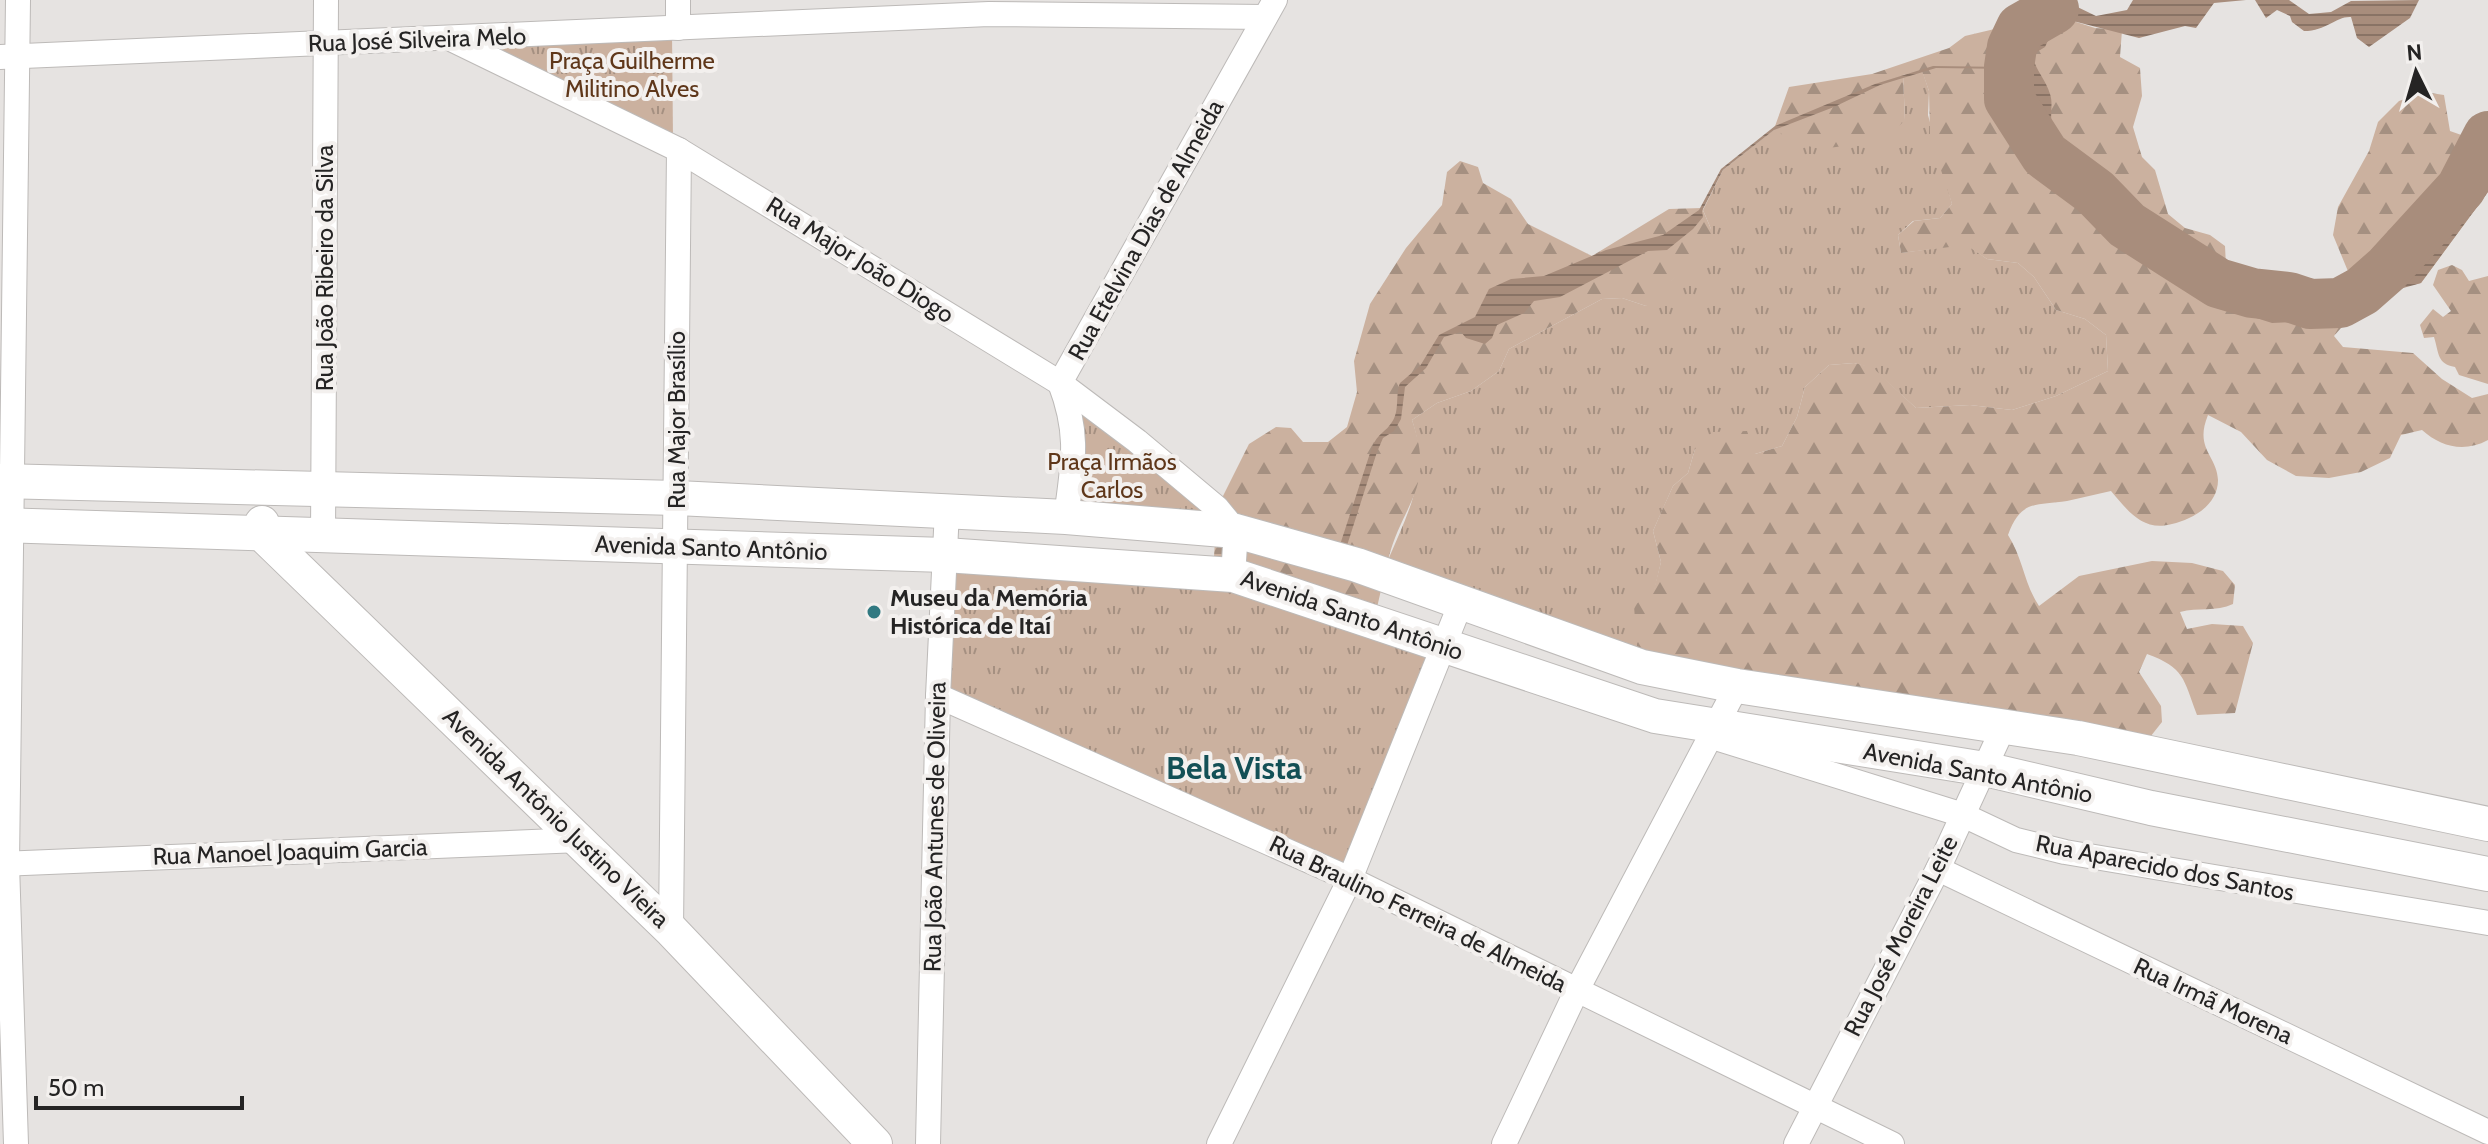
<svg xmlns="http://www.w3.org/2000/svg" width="2488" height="1144" viewBox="0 0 2488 1144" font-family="Cabin,sans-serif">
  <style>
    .grass { fill: url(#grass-tufts) }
    .forest { fill: url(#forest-firs) }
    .water { fill: url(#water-rules) }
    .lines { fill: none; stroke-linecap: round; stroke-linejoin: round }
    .river { stroke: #a88d7c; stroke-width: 50 }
    .street-casing { stroke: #bdbab8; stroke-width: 26 }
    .secondary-casing { stroke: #bdbab8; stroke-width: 36 }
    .street { stroke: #fff; stroke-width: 24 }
    .secondary { stroke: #fff; stroke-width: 34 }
    .poi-dot { fill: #317981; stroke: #f3f0ee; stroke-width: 3 }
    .labels { text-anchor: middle; stroke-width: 8; stroke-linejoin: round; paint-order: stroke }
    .street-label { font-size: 24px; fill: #252424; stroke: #f3f0ee }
    .park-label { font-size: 24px; fill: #5f371a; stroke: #f3f0ee }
    .poi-label { font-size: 24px; font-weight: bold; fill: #252424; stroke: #f3f0ee; text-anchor: start }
    .district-label { font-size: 32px; font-weight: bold; fill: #135056; stroke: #f3f0ee }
  </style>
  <defs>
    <pattern id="grass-tufts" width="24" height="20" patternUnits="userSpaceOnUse" patternTransform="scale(2)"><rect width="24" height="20" fill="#cbb19f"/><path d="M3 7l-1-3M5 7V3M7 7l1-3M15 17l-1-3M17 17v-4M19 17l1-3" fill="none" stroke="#a59081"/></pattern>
    <pattern id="forest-firs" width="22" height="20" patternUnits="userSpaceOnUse" patternTransform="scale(2)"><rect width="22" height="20" fill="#cbb19f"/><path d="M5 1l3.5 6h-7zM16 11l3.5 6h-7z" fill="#a59081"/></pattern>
    <pattern id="water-rules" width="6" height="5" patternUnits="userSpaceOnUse" patternTransform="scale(2)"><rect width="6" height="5" fill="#a88d7c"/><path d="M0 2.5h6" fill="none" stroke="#897365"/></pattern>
  </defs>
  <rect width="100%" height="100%" fill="#e6e3e1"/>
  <g class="grass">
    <path d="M672,32L673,140L476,43Z"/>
    <path d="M1922,70L1929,91L1928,115L1952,204L1940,218L1913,221L1898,235L1901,253L1966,244L1987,259L2018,263L2034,277L2056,310L2085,319L2106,335L2108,371L2056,396L2012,410L1970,405L1916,408L1872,368L1854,363L1829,365L1805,387L1797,417L1782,446L1755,454L1695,449L1688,473L1673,486L1653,531L1661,562L1638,659L1388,560C1409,511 1430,473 1412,420L1437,403L1471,391L1499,371L1509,349L1602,299L1622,298L1646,306L1686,265L1711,229L1703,210L1723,170L1775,129L1905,120L1903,75Z"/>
    <path d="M1060,383L1236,531L1066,517Z"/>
    <path d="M945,555L1213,573L1445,646L1350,879L938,696Z"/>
  </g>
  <g class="forest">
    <path d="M2073,21L2095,28L2122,30L2120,57L2140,68L2142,96L2133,127L2142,157L2155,170L2168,214L2185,228L2210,235L2225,246L2226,266L2235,286C2264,298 2308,304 2340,303L2352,281L2333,235L2338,207L2369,151L2378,122L2399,101L2424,92L2444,95L2450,131L2484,143L2488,192L2421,283L2383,291L2361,305L2334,336L2343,347L2413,353L2442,379L2472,398L2488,394V440C2464,453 2441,447 2422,430L2401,435L2390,458L2361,472L2329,478L2296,476L2267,460L2241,432L2208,415C2194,449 2217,455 2218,480C2218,505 2193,519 2172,524C2143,532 2128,511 2111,491C2096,494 2082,498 2067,501C2036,506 2021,499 2008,535C2023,558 2024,584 2039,606L2079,576L2152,561L2192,563L2223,571L2235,585L2233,604C2216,612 2198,607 2180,612L2187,629L2212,624L2243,626L2253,643L2235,713L2197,715C2183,678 2185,668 2147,654L2139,672L2161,706L2162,722L2139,751L1638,659L1634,606L1654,589L1661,562L1653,531L1663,508L1673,486L1688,473L1695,449L1713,432L1747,431L1755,454L1782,446L1797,417L1805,387L1829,365L1854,363L1872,367L1916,408L1970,405L2012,410L2056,396L2108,371L2106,335L2085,319L2056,310L2034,277L2018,263L1987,259L1966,245L1901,253L1898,235L1914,221L1940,218L1952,204L1930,136L1929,91L1922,71L1903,75L1905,120L1884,141L1820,149L1796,143L1774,129L1789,87L1872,74L1949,48L1965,36L2020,23Z"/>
    <path d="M1460,161L1478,167L1483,183L1511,199L1528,224L1592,256L1669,209L1702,208L1711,229L1710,245L1671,281V297L1646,306L1622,298L1602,299L1509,349L1499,371L1471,391L1437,403L1412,420C1436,489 1403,501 1388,560C1383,580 1379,600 1374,620L1213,573L1217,508L1249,444L1276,427L1291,428L1303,442H1328L1347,427L1357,392L1354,361L1370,304L1406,248L1442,205L1447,172Z"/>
    <path d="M2452,265L2462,270L2469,281L2488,276V384L2459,375L2455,367C2437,364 2439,353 2434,337L2424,338L2420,325L2433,309L2443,317L2451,311L2433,285L2438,270Z"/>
  </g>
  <g class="water">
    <path d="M2036,0H2063L2096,16L2127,10L2133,0H2246L2214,3L2196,28L2185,26L2139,38L2073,21L2054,28L2045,47L2032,55C2036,71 2046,80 2050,94C2054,105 2048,118 2054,130C2059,142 2071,153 2078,164C2093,186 2107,210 2128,226C2188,274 2263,306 2340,303L2363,259L2381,245L2388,231L2421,206L2461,188L2488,136V192L2421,283C2388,293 2372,293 2348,320L2272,323L2212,304L2152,267L2104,219L2029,164L2023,152L2025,139L2009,99V69L1936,68L1880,85L1834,107L1774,130L1723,170L1702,211L1703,217L1693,229L1667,250L1648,251L1560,297L1534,301L1524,313L1497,325L1492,338L1485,344L1466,338L1461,332L1444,337L1426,368L1405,387L1401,419L1394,431L1383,438L1377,452L1343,558L1336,557L1372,447C1378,433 1386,432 1392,422C1400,411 1395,395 1400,383L1420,366L1439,335L1475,317L1489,289L1511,279L1544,276L1606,250L1663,235L1699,210L1721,169L1775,126L1875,84L1933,66L2009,67L2023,13Z"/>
    <path d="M2255,0H2289L2309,14L2331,12L2351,1L2419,0L2410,18L2369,47L2357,38L2351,17C2336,16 2327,31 2304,31L2292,22L2290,16L2277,10L2266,18Z"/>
  </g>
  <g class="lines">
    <path class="river" d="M2054,9L2021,28L2012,47L2009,67V99L2045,155L2095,192L2127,225L2218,283L2252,293L2289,297L2310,304L2340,303L2362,291L2387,269L2461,188L2488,136"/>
    <g class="street-casing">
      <g id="street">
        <path d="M678,0V28"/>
        <path d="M453,40L679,150L1060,383L1137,441L1217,508L1236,531L1233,575"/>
        <path d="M0,57L989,14L1265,17"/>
        <path d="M1066,517C1073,464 1080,435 1060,383L1275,0"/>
        <path d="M323,536L326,0"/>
        <path d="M938,696L1350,879L1892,1144"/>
        <path d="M1719,739L1963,815L2016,840L2065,852L2488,923"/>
        <path d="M0,864L580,840"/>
        <path d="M1938,869L2488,1132"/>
        <path d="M671,930L679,150"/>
        <path d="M16,1144L7,864L18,0"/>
        <path d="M928,1144L938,696L947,510"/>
        <path d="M1219,1144L1350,879L1460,605"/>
        <path d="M1504,1144L1577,990L1737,686"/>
        <path d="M1796,1144L1938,869L2004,726"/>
      </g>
    </g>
    <g class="secondary-casing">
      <g id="secondary">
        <path d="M0,481L677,498L1066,517L1236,531L1357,565L1642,667L1737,686L2078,738L2488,824"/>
        <path d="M262,523V534L671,930L875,1144"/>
        <path d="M0,525L945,555L1233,575L1655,716L1985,769L2151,808L2488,874"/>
      </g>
    </g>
    <use href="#street" class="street"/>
    <use href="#secondary" class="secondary"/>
  </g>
  <circle class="poi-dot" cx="874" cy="612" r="8"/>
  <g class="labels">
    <g class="street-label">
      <text transform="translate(417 40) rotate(-2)" y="8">Rua José Silveira Melo</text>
      <text transform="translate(1146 230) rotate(-61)" y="8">Rua Etelvina Dias de Almeida</text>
      <text transform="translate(860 260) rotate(32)" y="8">Rua Major João Diogo</text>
      <text transform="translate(325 268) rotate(-90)" y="8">Rua João Ribeiro da Silva</text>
      <text transform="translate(677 420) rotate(-90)" y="8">Rua Major Brasílio</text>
      <text transform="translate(711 548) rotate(2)" y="8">Avenida Santo Antônio</text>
      <text transform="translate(1352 615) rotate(19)" y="8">Avenida Santo Antônio</text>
      <text transform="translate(1978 773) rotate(11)" y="8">Avenida Santo Antônio</text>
      <text transform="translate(556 818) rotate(44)" y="8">Avenida Antônio Justino Vieira</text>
      <text transform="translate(935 827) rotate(-89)" y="8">Rua João Antunes de Oliveira</text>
      <text transform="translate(290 852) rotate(-2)" y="8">Rua Manoel Joaquim Garcia</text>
      <text transform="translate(2165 868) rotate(11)" y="8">Rua Aparecido dos Santos</text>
      <text transform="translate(1418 914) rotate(26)" y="8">Rua Braulino Ferreira de Almeida</text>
      <text transform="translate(1901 936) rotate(-63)" y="8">Rua José Moreira Leite</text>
      <text transform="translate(2213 1001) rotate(25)" y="8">Rua Irmã Morena</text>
    </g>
    <g class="park-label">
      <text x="632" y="69">Praça Guilherme<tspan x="632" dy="28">Militino Alves</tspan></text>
      <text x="1112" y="470">Praça Irmãos<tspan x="1112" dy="28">Carlos</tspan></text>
    </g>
    <g class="poi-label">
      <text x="890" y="606">Museu da Memória<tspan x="890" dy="28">Histórica de Itaí</tspan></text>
    </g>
    <g class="district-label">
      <text x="1234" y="779">Bela Vista</text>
    </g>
  </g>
  <g transform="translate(2416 72) rotate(355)" stroke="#f3f0ee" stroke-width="6" paint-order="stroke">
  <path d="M0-6L14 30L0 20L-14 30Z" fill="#252424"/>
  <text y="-12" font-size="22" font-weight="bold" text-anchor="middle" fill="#252424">N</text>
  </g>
  <path d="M36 1096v12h206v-12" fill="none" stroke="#252424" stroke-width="4"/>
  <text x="48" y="1096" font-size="24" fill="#252424" stroke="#f3f0ee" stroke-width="6" paint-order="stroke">50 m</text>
</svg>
